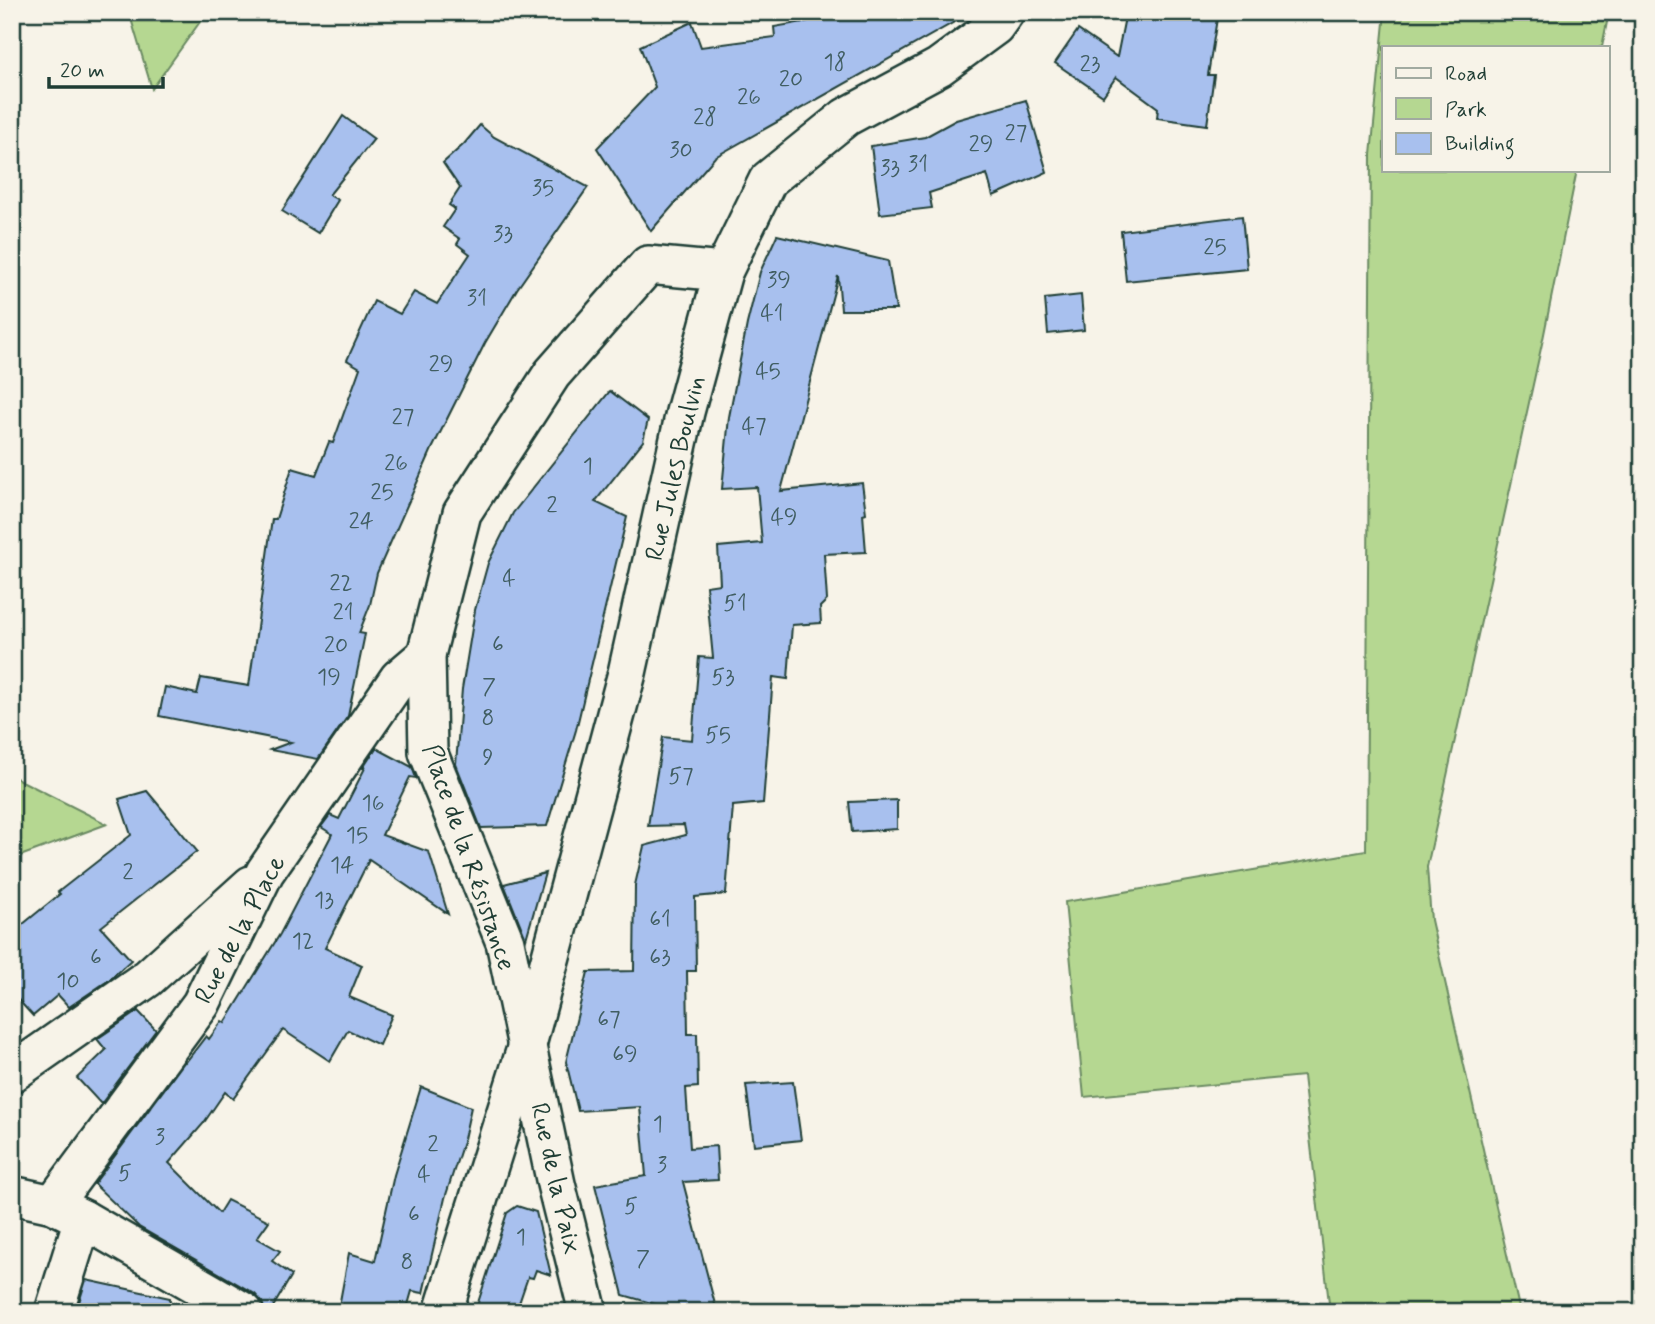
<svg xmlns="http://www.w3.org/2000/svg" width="1655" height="1324" viewBox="0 0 1655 1324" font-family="Mynerve,sans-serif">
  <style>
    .green { fill: #b5d791; stroke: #6a8a62; stroke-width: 2 }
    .building { fill: #a8c0ee; stroke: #1f3d34; stroke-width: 2 }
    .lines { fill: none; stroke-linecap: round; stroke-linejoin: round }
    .minor-casing { stroke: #1f3d34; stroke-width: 42 }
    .minor { stroke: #f7f3e8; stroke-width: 37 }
    .labels { text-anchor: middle; stroke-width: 6; stroke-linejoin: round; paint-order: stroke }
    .number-label { font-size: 23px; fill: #415e62 }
    .street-label { font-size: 26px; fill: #1f3d34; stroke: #f7f3e8 }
  </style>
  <rect width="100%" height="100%" fill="#f7f3e8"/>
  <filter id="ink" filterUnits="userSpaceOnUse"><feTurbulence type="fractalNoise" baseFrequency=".0143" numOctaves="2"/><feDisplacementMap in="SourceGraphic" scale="14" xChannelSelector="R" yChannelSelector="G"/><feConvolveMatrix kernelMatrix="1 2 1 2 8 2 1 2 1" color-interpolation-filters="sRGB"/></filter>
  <g filter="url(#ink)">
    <g class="green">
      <path d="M129,12H207L152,89Z"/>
      <path d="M1385,12H1609L1602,47H1384V170H1577L1543,339L1427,867L1431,920L1520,1312H1330L1303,1076L1084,1097L1065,902L1366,851L1371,155Z"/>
      <path d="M12,776L107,824L12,859Z"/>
    </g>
    <g class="building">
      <path d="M861,12H972L715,157L651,231L597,148L655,87L640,46L692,22L701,47L775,37L774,27Z"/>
      <path d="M1126,12H1218L1208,75H1214L1207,125L1157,118L1158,108L1116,77L1103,96L1055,63L1078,30L1117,57Z"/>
      <path d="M1026,100L1047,172L993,196L987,174L929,193L932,208L880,214L871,146L925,137L956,120Z"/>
      <path d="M343,116L374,139L329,195L338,200L318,233L282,211Z"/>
      <path d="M480,125L494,137L588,187L517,289L485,343L432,449L377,573L370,605L359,633L365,634L348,716L318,759L270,750L291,742L159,716L165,687L197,694L201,678L249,686L272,519H276L292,468L316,475L329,442L333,443L360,368L347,360L374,301L400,314L414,292L437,304L470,254L457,244L460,239L443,227L455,209L449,205L460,188L443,163L464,144Z"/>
      <path d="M1242,216L1247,269L1126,281L1121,231Z"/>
      <path d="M777,235L888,261L896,310H841L838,276L781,491L862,483L866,513L863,514L866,552L824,554L827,600L820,607L821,623L792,625L788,679L773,677L763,803L733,806L726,894L695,897L696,971H687L688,1034H697L698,1087L686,1088L690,1148L716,1146L718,1180L683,1182L717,1312H683L623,1295L595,1185L646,1176L640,1107L578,1111L566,1062L588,972L634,971L635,885L644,846L686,835L684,825L648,826L650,813L663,737L692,740L699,657L713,658L706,586L720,584L718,547L762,543L757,487L722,489L729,417L747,324L760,272Z"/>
      <path d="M1081,295L1084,330L1048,334L1045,299Z"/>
      <path d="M610,391L648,420L643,441L595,502L627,517L576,730L547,826L481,828L456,764L462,689L475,610L488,563L513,513Z"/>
      <path d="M376,748L412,767L416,778L410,777L382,835L429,852L448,914L369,860L325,948L362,965L349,997L392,1015L379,1045L348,1030L330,1061L283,1030L233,1099L225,1092L203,1124L169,1163L219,1213L227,1200L269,1221L257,1238L280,1251L272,1261L292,1275L270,1312H265L262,1302L255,1294L139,1227L94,1184L185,1061L186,1062L206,1036L209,1039L222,1021L225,1023L280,934L332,834L321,827L330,815L339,819L365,768H363Z"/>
      <path d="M147,791L197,851L101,927L131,960L109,980L69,1007L58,995L33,1016L12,993V933L60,894L58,892L131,835L119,799Z"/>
      <path d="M897,800V829L852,832L849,802Z"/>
      <path d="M545,873L536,904L526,939L504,884Z"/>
      <path d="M138,1011L156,1030L101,1104L77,1078L106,1050L97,1039Z"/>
      <path d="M793,1082L801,1140L754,1145L746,1085Z"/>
      <path d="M421,1087L471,1107L464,1139L445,1198L423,1293L412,1291L406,1312H338L349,1253L375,1261L394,1175Z"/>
      <path d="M517,1206L536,1212L551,1275L536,1270L533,1278L528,1277L516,1312H475L507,1213Z"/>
      <path d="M86,1280L170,1298L169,1312H76Z"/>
    </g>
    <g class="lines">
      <g class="minor-casing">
        <g id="minor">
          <path d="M12,1073L148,978L251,885"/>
          <path d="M12,1195L53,1204L83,1219L244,1312"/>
          <path d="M53,1204L201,1004L265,872L399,678L426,655"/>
          <path d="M54,1312L83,1219"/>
          <path d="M443,1312L527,1045L627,673L685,412L723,272L768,180L846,117L939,67L995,26L1005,12"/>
          <path d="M588,1312L556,1184L505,942L428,752L426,655L462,513L552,374L648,265L723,272"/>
        </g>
      </g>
      <use href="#minor" class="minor"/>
    </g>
  </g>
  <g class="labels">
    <g class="number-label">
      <text x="835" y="69">18</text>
      <text x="1090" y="71">23</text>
      <text x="791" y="86">20</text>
      <text x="749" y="104">26</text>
      <text x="705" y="124">28</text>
      <text x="1016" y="140">27</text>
      <text x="981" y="151">29</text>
      <text x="681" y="157">30</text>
      <text x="918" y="171">31</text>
      <text x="890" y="175">33</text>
      <text x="543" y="195">35</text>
      <text x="503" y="241">33</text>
      <text x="1215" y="254">25</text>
      <text x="779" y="287">39</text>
      <text x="477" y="305">31</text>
      <text x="772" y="320">41</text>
      <text x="441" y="371">29</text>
      <text x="768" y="378">45</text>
      <text x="403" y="424">27</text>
      <text x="754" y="433">47</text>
      <text x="396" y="470">26</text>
      <text x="588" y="473">1</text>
      <text x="382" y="499">25</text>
      <text x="552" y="512">2</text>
      <text x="784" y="524">49</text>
      <text x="361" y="528">24</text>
      <text x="509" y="585">4</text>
      <text x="341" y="590">22</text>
      <text x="735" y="610">51</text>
      <text x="343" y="619">21</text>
      <text x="498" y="651">6</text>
      <text x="336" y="652">20</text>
      <text x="329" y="684">19</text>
      <text x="723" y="684">53</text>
      <text x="489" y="694">7</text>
      <text x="488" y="725">8</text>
      <text x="718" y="742">55</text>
      <text x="488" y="764">9</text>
      <text x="681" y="783">57</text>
      <text x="373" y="810">16</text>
      <text x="357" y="842">15</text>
      <text x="342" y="872">14</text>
      <text x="128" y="879">2</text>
      <text x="324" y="907">13</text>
      <text x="660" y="926">61</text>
      <text x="303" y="948">12</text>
      <text x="96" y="964">6</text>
      <text x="660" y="964">63</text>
      <text x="68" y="988">10</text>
      <text x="609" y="1026">67</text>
      <text x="625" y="1061">69</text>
      <text x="658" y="1131">1</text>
      <text x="160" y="1144">3</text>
      <text x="433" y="1151">2</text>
      <text x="662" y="1172">3</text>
      <text x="125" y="1180">5</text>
      <text x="424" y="1181">4</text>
      <text x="631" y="1213">5</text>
      <text x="414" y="1221">6</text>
      <text x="521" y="1244">1</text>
      <text x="643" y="1266">7</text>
      <text x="407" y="1269">8</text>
    </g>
    <g class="street-label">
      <text transform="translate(674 468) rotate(-77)" y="9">Rue Jules Boulvin</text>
      <text transform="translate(470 857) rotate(71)" y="9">Place de la Résistance</text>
      <text transform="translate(239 929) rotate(-62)" y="9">Rue de la Place</text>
      <text transform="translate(557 1178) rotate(77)" y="9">Rue de la Paix</text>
    </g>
  </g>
  <rect width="1655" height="1324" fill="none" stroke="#f7f3e8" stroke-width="42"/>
  <rect x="21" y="21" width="1613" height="1282" fill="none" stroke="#1f3d34" stroke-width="2.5" filter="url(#ink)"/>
  <rect x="1382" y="46" width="228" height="126" fill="#f7f3e8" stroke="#a1aaa0" stroke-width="2"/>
  <rect x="1396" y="68" width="35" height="10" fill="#f7f3e8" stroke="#a1aaa0" stroke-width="2"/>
  <text x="1445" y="80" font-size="21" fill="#1f3d34">Road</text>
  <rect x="1396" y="98" width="35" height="21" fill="#b5d791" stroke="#a1aaa0" stroke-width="2"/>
  <text x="1445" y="116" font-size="21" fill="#1f3d34">Park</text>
  <rect x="1396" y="133" width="35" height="21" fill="#a8c0ee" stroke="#a1aaa0" stroke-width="2"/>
  <text x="1445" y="150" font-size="21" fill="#1f3d34">Building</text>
  <path d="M49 77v10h114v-10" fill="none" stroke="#1f3d34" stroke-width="3.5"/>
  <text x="60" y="77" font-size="21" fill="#1f3d34" stroke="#f7f3e8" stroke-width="5" paint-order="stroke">20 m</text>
</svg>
